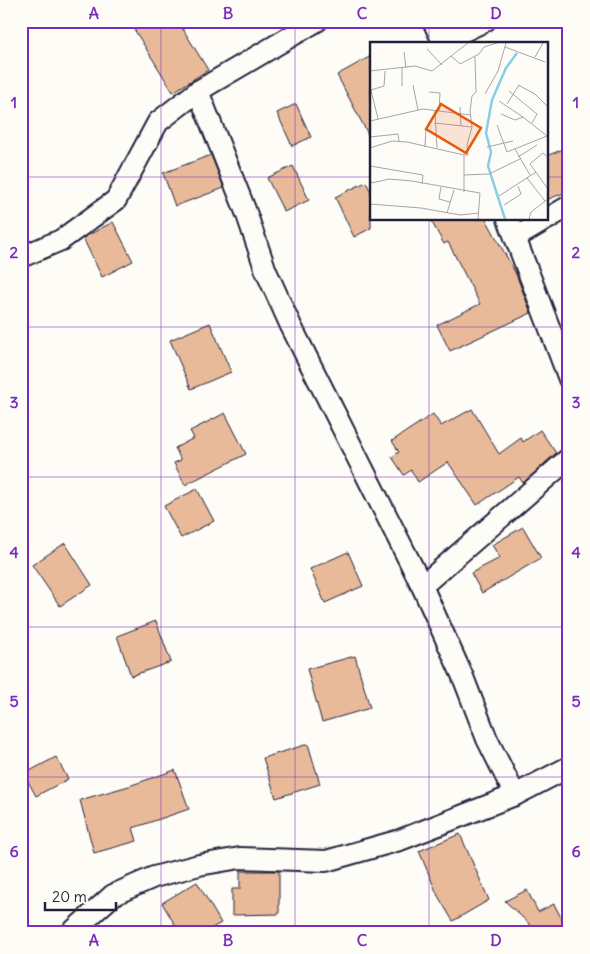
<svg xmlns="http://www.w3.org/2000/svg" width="590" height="954" viewBox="0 0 590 954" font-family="Delius,sans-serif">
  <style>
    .building { fill: #e9ba99; stroke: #22223b }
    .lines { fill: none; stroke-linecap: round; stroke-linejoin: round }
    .minor-casing { stroke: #22223b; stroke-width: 24 }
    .minor { stroke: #fdfcf7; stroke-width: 20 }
    .grid { fill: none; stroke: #7b2cbf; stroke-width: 1; stroke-opacity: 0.55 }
    .inset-river { fill: none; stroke: #87cee8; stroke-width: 2.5 }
    .inset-road { fill: none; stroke: #a5a5ac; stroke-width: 1 }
    .view { fill: #e8590c; fill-opacity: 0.15; stroke: #e8590c; stroke-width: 2.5 }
    .inset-edge { fill: none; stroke: #22223b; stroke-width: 2.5 }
    .neatline { fill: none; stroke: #7b2cbf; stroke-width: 2 }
    .grid-label { font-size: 16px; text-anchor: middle; font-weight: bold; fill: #7b2cbf }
  </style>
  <rect width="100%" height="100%" fill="#fdfcf7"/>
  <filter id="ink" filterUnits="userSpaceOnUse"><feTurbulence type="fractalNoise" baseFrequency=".02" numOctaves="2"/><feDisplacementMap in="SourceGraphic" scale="10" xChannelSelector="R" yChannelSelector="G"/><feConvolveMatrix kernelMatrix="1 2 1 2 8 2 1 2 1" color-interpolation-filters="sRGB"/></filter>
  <g filter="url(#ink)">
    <g class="building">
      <path d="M129,21H178L208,70L173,92Z"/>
      <path d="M371,56V140L337,75Z"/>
      <path d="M296,104L311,137L292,146L277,113Z"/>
      <path d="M564,149L569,160V191L546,200V156Z"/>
      <path d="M211,155L224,188L175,206L163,173Z"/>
      <path d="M293,166L309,200L284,212L267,178Z"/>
      <path d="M366,182L371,192V228L354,237L335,197Z"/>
      <path d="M430,219H486L516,274L531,313L450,351L437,325L480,304L448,242L444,244Z"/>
      <path d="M113,222L133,261L102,277L83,238Z"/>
      <path d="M210,323L231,372L191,389L170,340Z"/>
      <path d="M472,409L499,454L521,438L523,442L540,430L556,453L523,483L519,477L477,505L448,462L418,482L411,470L404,475L392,457L399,452L392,441L433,414L441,426Z"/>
      <path d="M225,413L246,454L185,485L174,463L181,460L175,448L194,438L190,431Z"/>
      <path d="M197,489L214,521L181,538L164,506Z"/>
      <path d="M523,527L541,558L482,593L471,573L500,558L492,545Z"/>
      <path d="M65,543L92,585L60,606L32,565Z"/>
      <path d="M348,552L363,586L325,603L310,569Z"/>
      <path d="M156,621L171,662L131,676L117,636Z"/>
      <path d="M355,656L370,708L322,722L307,669Z"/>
      <path d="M308,744L320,784L276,798L263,758Z"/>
      <path d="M56,757L68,779L36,796L24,774Z"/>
      <path d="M175,770L189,809L133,828L137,841L94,853L80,800L129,786Z"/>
      <path d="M460,834L489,900L453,921L438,896L419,851Z"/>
      <path d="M240,871H279V914L232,915V889H240Z"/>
      <path d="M197,882L221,923L203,933H180L162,903Z"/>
      <path d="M527,890L538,912L554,904L569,933H539L505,901Z"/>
    </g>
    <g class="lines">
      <g class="minor-casing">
        <g id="minor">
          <path d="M433,21L444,44"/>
          <path d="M443,41L485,21"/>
          <path d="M198,91L246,212L266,271L291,326L422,586L463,677L487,739L515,795"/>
          <path d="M508,219L569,379"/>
          <path d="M515,238L569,206"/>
          <path d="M21,257L61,240L116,200L158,122L198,91L317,21"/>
          <path d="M422,586L569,458"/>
          <path d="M71,933L113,895L154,877L199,865L240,858L326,861L400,840L515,795L569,767"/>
        </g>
      </g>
      <use href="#minor" class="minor"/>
    </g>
  </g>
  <path class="grid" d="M161,21V933M295,21V933M429,21V44M21,177H371M546,177H569M429,219V933M21,327H569M21,477H569M21,627H569M21,777H569"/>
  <g transform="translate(370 42)">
    <rect width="178" height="178" fill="#fdfcf7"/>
    <path class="inset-river" d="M135,177L118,124L121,110L116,91L122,58L136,26L147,11"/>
    <path class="inset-road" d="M135,5L175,20M57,7L72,23M34,10L36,26M81,14L98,1M165,15L173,1M0,29L45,24L62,29L81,14L90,22L109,12L114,5L127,1M43,43L48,68M148,43L165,52L178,65M32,44V25M139,49L167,72L162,81M59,50L70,51L69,69M115,52L128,29L136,1M129,59L153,75M137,62L149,43M90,65L91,83M65,69L67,106M131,72L145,78L153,75L177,94M8,77L1,48L14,44L15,29M0,79L53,67L101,73M64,81L102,85M127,83L137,110L177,94M0,95L28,92L29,99M55,105L56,86M117,105L143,99M0,106L22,99L37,100L94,113V133M145,107L160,133M94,113H98L97,103L102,85L100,69L102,54L106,50L105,15M148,115L167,103M178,115L173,111L160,122L178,147M0,124L53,133L52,142M157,136L175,159M0,138L2,141L19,137L42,139L110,151L108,177M71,145L69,157L80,160M94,150V133L119,132L150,117M129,154L166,130M0,162L51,166L90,173L109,171M134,163L151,152L148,144M77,171L84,148M159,177L161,170L178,157"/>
    <path class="view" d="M71,62L111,86L96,111L56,87Z"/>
    <rect width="178" height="178" class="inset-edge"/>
  </g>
  <rect width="590" height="954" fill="none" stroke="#fdfcf7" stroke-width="55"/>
  <path d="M45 902v8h71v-8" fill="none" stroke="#22223b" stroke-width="2.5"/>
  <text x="52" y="902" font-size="15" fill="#22223b" stroke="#fdfcf7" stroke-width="4" paint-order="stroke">20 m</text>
  <rect x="28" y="28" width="534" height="898" class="neatline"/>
  <g class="grid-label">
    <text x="94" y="19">A</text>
    <text x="228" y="19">B</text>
    <text x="362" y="19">C</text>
    <text x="496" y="19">D</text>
    <text x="14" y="108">1</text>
    <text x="576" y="108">1</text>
    <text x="14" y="258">2</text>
    <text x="576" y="258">2</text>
    <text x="14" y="408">3</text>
    <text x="576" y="408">3</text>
    <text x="14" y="558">4</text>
    <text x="576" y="558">4</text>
    <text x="14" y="707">5</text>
    <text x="576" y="707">5</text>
    <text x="14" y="857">6</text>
    <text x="576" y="857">6</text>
    <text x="94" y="946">A</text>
    <text x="228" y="946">B</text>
    <text x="362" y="946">C</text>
    <text x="496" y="946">D</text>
  </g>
</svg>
